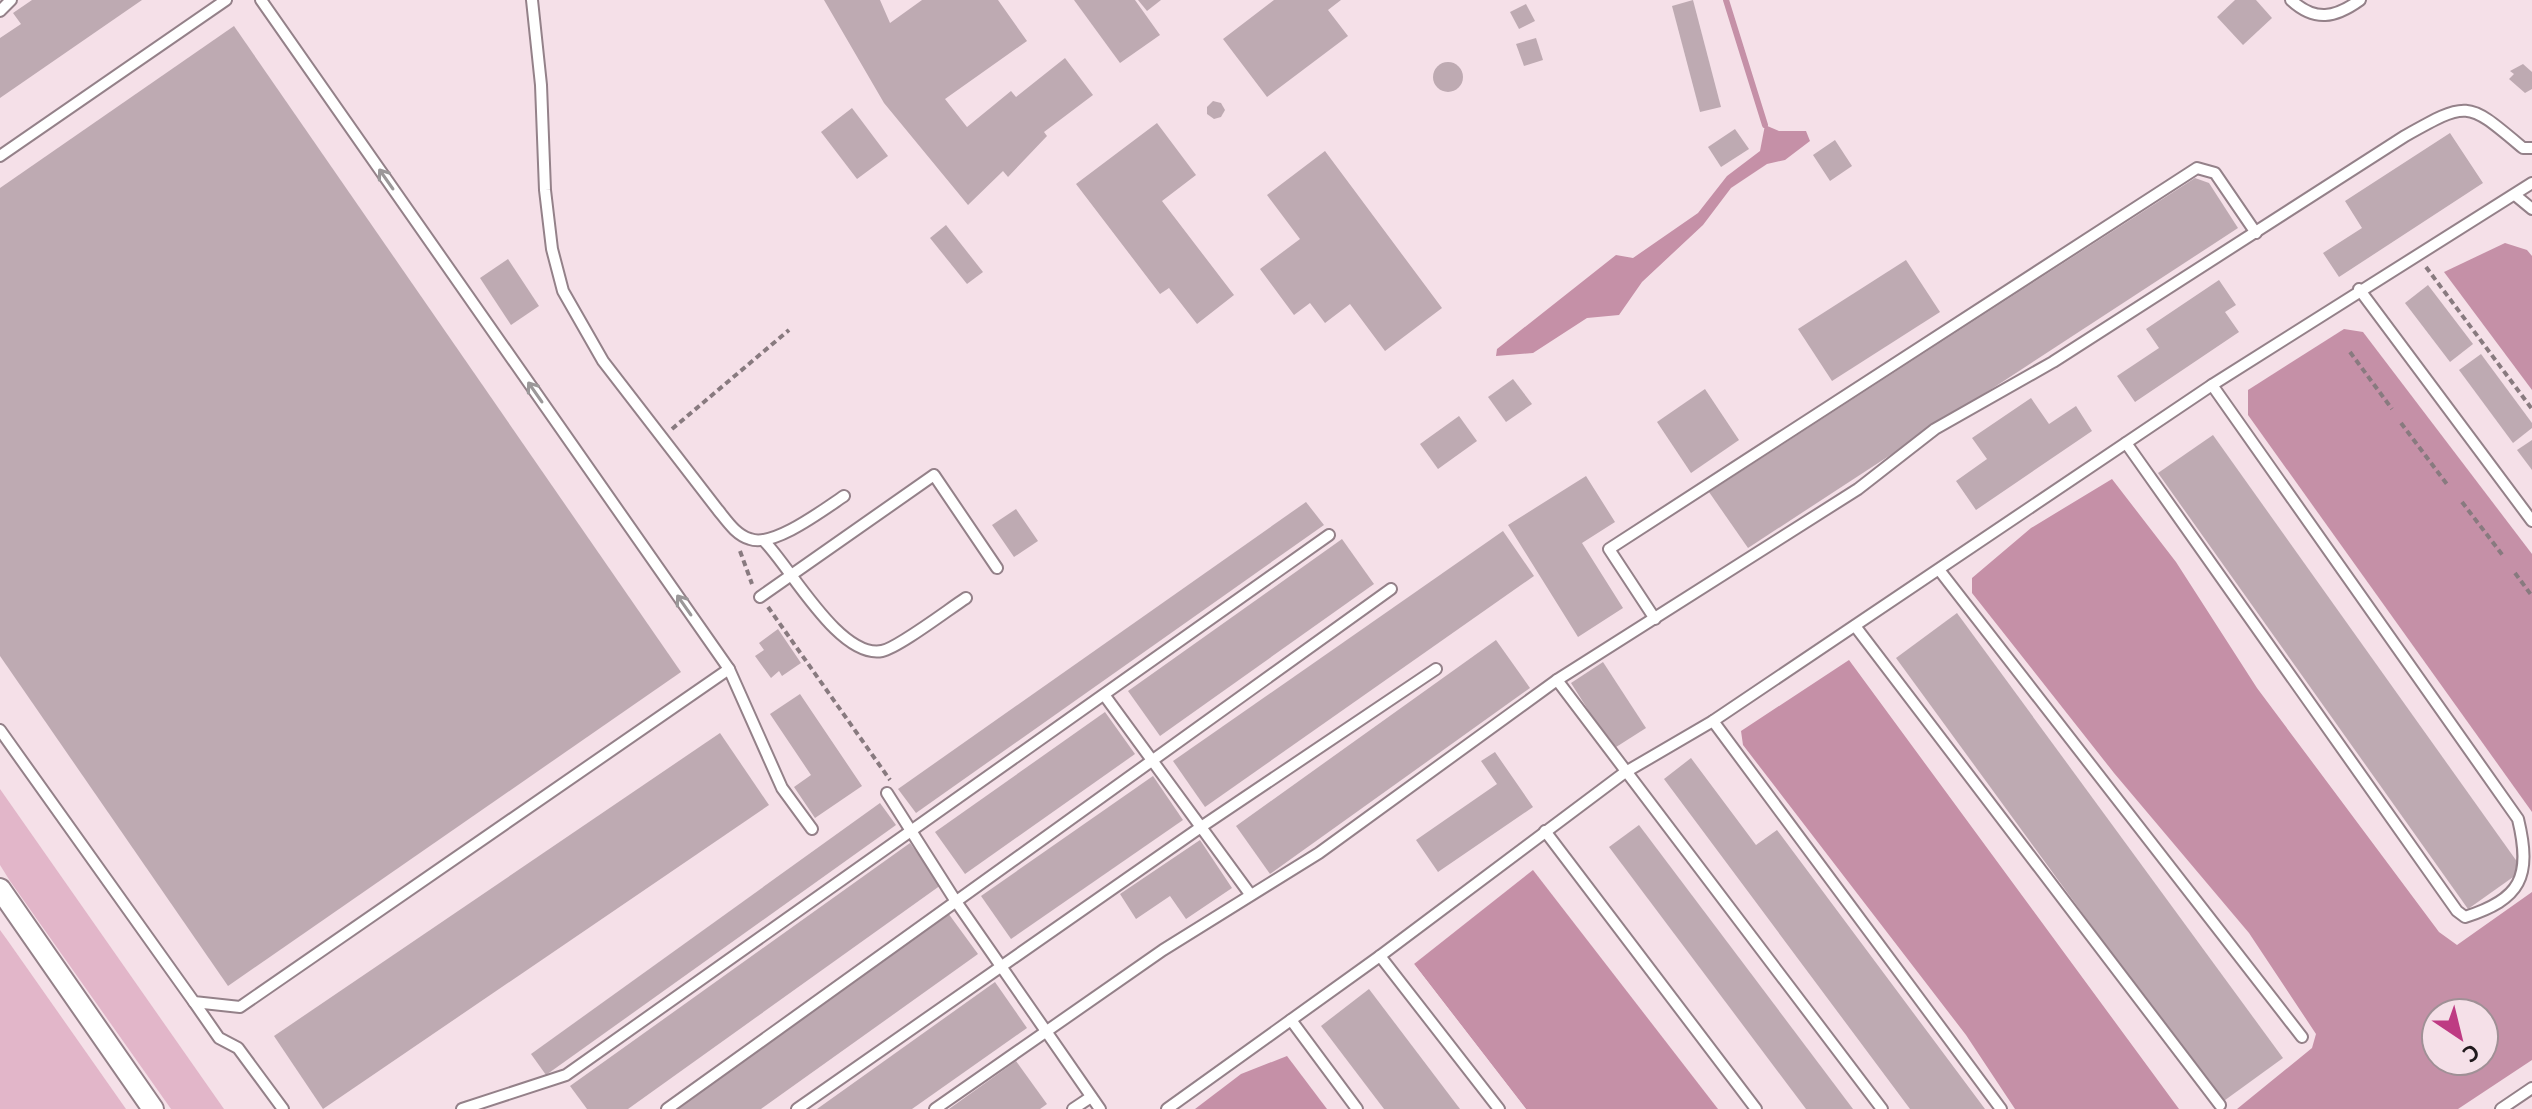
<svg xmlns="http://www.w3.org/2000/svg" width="2532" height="1109" viewBox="0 0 2532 1109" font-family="Ubuntu,sans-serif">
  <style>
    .green { fill: #e2b6c9 }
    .water { fill: #c590a7; fill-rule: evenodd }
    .pier { fill: #f5e0e8 }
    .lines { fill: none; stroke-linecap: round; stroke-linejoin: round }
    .stream { stroke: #c590a7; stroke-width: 6 }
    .building { fill: #beaab2 }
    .lane-casing { stroke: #948189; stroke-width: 14 }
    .street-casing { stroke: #948189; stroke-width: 24 }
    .path { stroke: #887a7f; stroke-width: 4; stroke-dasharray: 6 4; stroke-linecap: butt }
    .lane { stroke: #fff; stroke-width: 10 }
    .street { stroke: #fff; stroke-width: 20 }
    .oneway { stroke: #9b9899 }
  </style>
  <rect width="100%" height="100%" fill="#f5e0e8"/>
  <g class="green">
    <path d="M0,789L224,1109H171L10,881L0,865Z"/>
    <path d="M0,930L8,941L126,1109H0Z"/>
  </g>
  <g class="water">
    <path d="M1765,125L1779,131H1806L1810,141L1785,160L1767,164L1731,188L1703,225L1642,282L1619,315L1587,318L1533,353L1496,356L1497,349L1616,255L1633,258L1698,213L1727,176L1760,151Z"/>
    <path d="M2505,243L2527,250L2532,256V390L2444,272Z"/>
    <path d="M2344,329L2363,332L2532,554V812L2248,415V390Z"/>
    <path d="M2112,479L2176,562L2257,688L2439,932L2457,945L2532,892V1060L2458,1109H2237L2312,1048L2316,1034L2249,933L2114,773L1972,593V578L2031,528ZM2436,1013H2484V1061H2436Z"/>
    <path d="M1849,660L2179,1109H2015L1966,1035L1743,745L1741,731Z"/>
    <path d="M1533,870L1718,1109H1526L1414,964Z"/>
    <path d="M1287,1056L1327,1109H1195L1241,1074Z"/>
  </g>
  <path class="pier" d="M1414,964L1526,1109H1521L1411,966Z"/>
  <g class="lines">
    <path class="stream" d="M1726,0L1765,125"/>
  </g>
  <g class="building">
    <path d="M32,0H142L0,98V38L21,24L13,13Z"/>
    <path d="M824,0H880L890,23L922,0H998L1027,41L945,99L967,127L1011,91L1016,97L1065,58L1093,95L1044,132L1047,136L1008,177L1003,171L968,205L884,103Z"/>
    <path d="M1074,0H1135L1160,35L1120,63Z"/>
    <path d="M1138,0H1161L1147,11Z"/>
    <path d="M1274,0H1341L1328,10L1348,36L1267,97L1223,39Z"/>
    <path d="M1693,0L1721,107L1700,112L1672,6Z"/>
    <path d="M2235,0H2256L2272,18L2243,45L2217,17Z"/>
    <path d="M1526,4L1535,21L1519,29L1510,12Z"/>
    <path d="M234,26L681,672L228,986L0,656V188Z"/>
    <path d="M1536,38L1543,60L1524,66L1516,44Z"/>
    <circle cx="1448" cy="77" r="15"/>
    <path d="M2523,64L2532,72V89L2525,93L2509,79L2514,74L2510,71Z"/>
    <path d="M1213,101L1221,103L1225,110L1221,117L1214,119L1207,114V107Z"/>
    <path d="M852,108L888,156L857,179L821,132Z"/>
    <path d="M1157,123L1196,175L1162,201L1234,295L1197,324L1169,288L1160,294L1076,184Z"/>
    <path d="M1735,129L1749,149L1721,167L1708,147Z"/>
    <path d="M2450,133L2483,183L2339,277L2323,253L2362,228L2345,201Z"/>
    <path d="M1835,140L1852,166L1830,181L1813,155Z"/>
    <path d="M1325,151L1442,308L1385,351L1350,304L1325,323L1310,303L1294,315L1260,269L1300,239L1267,195Z"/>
    <path d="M2195,178L2209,183L2238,228L1748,548L1709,492Z"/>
    <path d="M946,225L983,272L967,284L930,238Z"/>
    <path d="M508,259L539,306L511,325L480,278Z"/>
    <path d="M1906,260L1940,312L1832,381L1798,329Z"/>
    <path d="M2219,280L2236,305L2225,312L2239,332L2135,402L2117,376L2159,348L2146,329Z"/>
    <path d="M2428,285L2473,344L2450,362L2405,303Z"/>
    <path d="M2481,354L2532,423V428L2513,443L2459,370Z"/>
    <path d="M1513,379L1532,404L1506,422L1488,397Z"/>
    <path d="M1705,389L1739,440L1691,473L1657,422Z"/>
    <path d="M2031,398L2049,424L2076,406L2092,431L1976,510L1956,481L1987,459L1972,438Z"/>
    <path d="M1459,416L1477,441L1438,469L1420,444Z"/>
    <path d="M2213,435L2523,870L2468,909L2158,473Z"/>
    <path d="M2532,440V470L2517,450Z"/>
    <path d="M1586,476L1615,522L1582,543L1623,608L1578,637L1508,525Z"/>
    <path d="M1306,502L1324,525L916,813L898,789Z"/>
    <path d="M1016,509L1038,541L1014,557L992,525Z"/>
    <path d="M1503,531L1534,576L1205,807L1173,761Z"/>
    <path d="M1342,539L1374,584L1160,736L1128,691Z"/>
    <path d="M1957,613L2283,1058L2221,1103L1896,658Z"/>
    <path d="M778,629L801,663L782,676L779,671L771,678L755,656L764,650L759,643Z"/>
    <path d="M1496,640L1530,688L1270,874L1236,826Z"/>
    <path d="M1603,662L1646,728L1613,749L1571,683Z"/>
    <path d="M800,694L862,786L815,818L794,787L811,775L770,714Z"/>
    <path d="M1105,712L1135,754L965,874L935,832Z"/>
    <path d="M720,733L769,805L323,1109L274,1036Z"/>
    <path d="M1495,752L1533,807L1438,872L1416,840L1497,784L1481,761Z"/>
    <path d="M1691,758L1756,845L1777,830L1985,1109H1910L1664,779Z"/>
    <path d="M1153,776L1183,820L1011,939L981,896Z"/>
    <path d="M880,803L896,825L546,1075L531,1054Z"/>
    <path d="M1639,825L1853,1109H1806L1609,847Z"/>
    <path d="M1200,840L1232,888L1186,919L1170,896L1136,919L1120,894Z"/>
    <path d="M910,843L941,885L628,1109H587L570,1086Z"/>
    <path d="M948,913L978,954L761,1109H673Z"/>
    <path d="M995,982L1027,1028L912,1109H817Z"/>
    <path d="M1369,989L1460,1109H1384L1321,1026Z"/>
    <path d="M1016,1061L1047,1104L1040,1109H949Z"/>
  </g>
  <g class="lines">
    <g class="lane-casing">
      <g id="lane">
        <path d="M261,0L729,669L782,788L812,829"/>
        <path d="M532,0L541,85L545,190L552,249L563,291L603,361L718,510C727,521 736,535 750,539C773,548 823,510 844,496"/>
        <path d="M2291,0C2315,22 2335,18 2360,0"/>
        <path d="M0,11L11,0"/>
        <path d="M0,156L226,0"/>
        <path d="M2515,195L2532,209"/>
        <path d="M2359,289L2532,521"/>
        <path d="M2126,443L2457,911L2465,917C2521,899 2532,877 2518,819L2212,385"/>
        <path d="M765,542C792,570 840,659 882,651C898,648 949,609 966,598"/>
        <path d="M1940,571L2302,1037"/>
        <path d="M760,597L934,475L997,568"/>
        <path d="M1655,619L1609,549L2197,168L2215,173L2256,233"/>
        <path d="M1855,626L2220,1105"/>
        <path d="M1557,680L1882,1109"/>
        <path d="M1105,696L1250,894"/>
        <path d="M1713,721L2001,1109"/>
        <path d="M0,730L194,1002L240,1007L729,669"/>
        <path d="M887,793L955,900L1100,1109"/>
        <path d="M1545,831L1756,1109"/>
        <path d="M1380,956L1499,1109"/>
        <path d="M194,1002L219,1038L238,1048L283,1109"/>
        <path d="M1291,1020L1357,1109"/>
        <path d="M462,1109L566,1075L1329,535"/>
        <path d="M667,1109L1391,589"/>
        <path d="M797,1109L1201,827L1436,669"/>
        <path d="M935,1109L1163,950L1319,853L1557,680L1858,489L1935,429L2053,362L2405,136C2469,100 2467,101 2523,148H2532"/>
        <path d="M1073,1109L1091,1097"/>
        <path d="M1167,1109L1380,956L1624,773L1713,721L2212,385L2532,183"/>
        <path d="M2501,1109L2532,1088"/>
      </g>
    </g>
    <g class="street-casing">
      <path id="street" d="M0,889L153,1109"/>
    </g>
    <g class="path">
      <path d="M2426,267L2532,409"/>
      <path d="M2350,352L2392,409"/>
      <path d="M2401,423L2449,487"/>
      <path d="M672,429L789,330"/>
      <path d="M2462,502L2504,557"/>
      <path d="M740,551L752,584"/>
      <path d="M2515,573L2532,596"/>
      <path d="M768,607L890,780"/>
    </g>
    <use href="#lane" class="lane"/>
    <use href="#street" class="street"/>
  </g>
  <defs><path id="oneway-shaft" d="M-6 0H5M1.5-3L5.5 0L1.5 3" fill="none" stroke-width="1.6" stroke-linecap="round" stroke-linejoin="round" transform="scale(2)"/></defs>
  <g class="oneway">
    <use href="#oneway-shaft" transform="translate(386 179) rotate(-125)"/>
    <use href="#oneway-shaft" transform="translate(535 392) rotate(-125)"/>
    <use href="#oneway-shaft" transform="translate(684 605) rotate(-125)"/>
  </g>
  <g transform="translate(2460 1037) rotate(145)"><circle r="38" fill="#f5e0e8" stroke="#a09096" stroke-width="2"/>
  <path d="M0-6L14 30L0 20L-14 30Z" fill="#be3b83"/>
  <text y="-12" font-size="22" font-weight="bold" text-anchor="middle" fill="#20191c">С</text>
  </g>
</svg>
